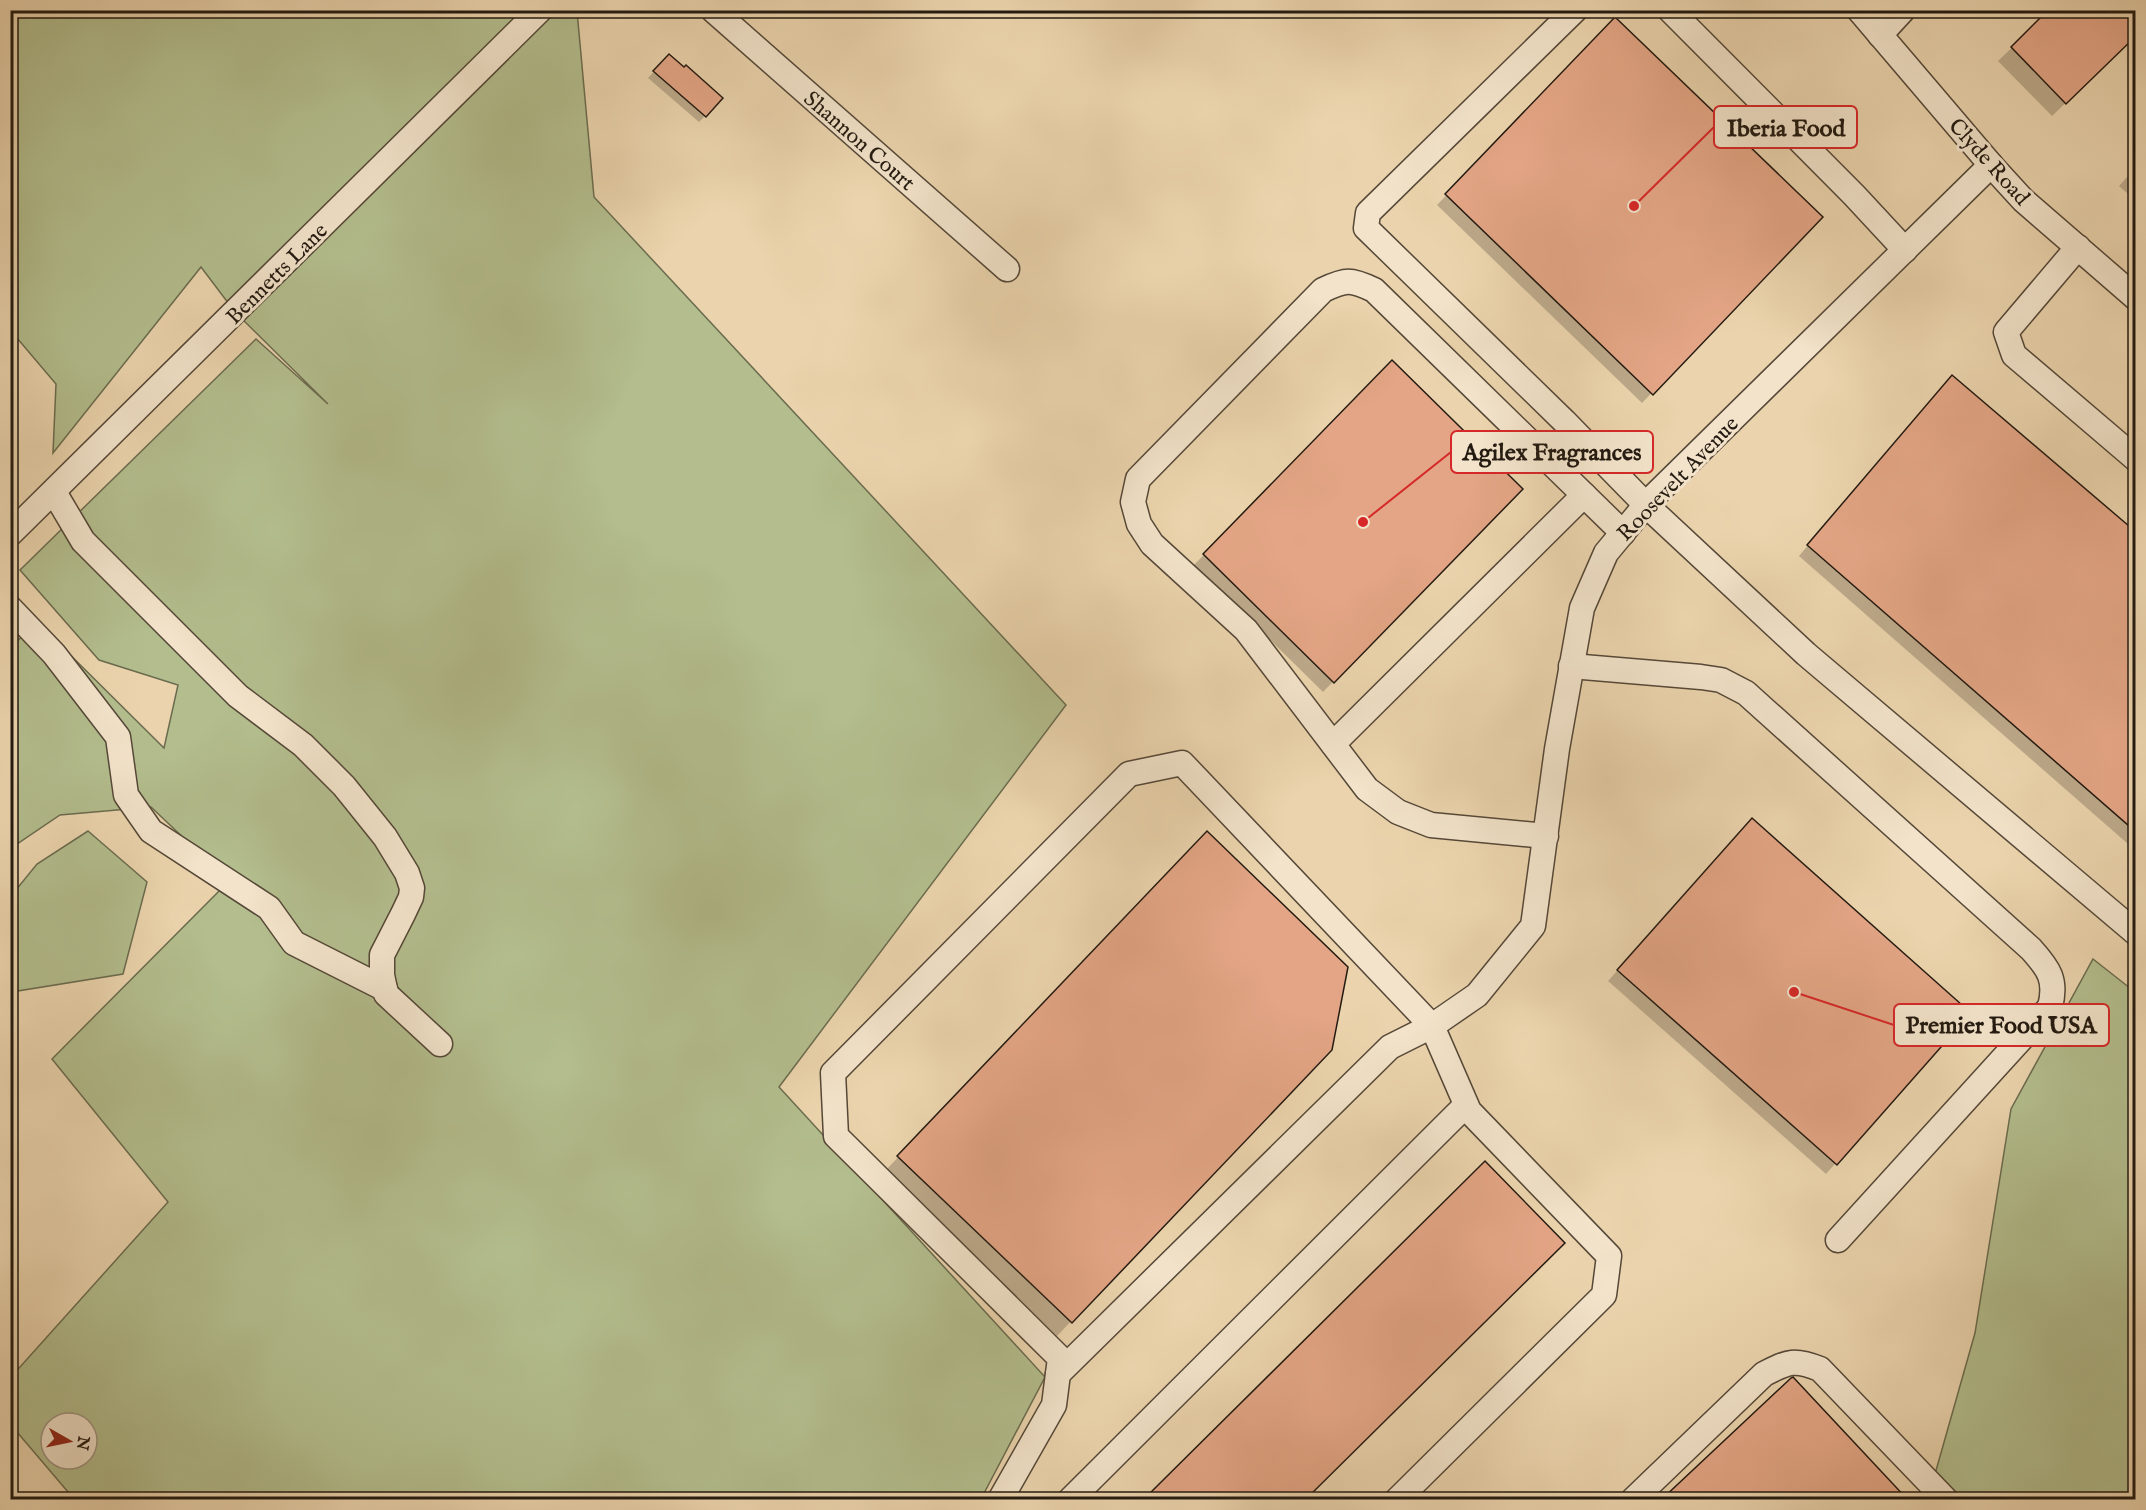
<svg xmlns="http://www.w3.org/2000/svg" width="2146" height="1510" viewBox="0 0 2146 1510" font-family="'IM FELL English',serif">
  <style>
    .green { fill: #b3bd8d; stroke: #6b6c4f; stroke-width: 1.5; fill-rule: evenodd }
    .shadow { fill: #0003 }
    .building { fill: #e3a585; stroke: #231a11; stroke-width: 1.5 }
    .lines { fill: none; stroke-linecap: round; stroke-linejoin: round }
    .minor-casing { stroke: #554838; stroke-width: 27 }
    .minor { stroke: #f2e3ca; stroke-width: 24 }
    .labels { text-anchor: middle; stroke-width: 6; stroke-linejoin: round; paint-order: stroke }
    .street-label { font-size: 22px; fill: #231a11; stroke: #f2e3ca }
    .leader { fill: none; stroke: #d62828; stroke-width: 2 }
    .callout-dot { fill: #d62828; stroke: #f2e3ca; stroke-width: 2 }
    .callout { fill: #f2e3ca; stroke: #d62828; stroke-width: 2 }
    .callout-label { font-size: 24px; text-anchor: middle; font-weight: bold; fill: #231a11 }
  </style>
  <rect width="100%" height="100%" fill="#ebd4ad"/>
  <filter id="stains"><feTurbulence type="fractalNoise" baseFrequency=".00333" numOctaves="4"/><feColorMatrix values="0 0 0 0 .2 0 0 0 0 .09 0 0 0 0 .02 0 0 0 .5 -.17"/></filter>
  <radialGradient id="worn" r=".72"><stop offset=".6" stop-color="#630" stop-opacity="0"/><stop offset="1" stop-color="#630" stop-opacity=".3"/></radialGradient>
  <g class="green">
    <path d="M11,11H577L594,197L1066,705L779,1087L1045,1377L981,1499H74L11,1425V1377L168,1202L52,1059L229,881L151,807L60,815L11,848V647L37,622L164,748L178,685L99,660L20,570L256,339L328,404L235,312L201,267L53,453L56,384L11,331ZM51,1423H87V1459H51Z"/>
    <path d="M88,831L147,882L123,974L11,992V896L37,864Z"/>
    <path d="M2093,959L2135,992V1499H1960L1935,1474L1975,1333L2011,1109Z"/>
  </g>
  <g class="shadow">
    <path d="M2042,10H2136V35L2052,116L1998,61L2046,15Z"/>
    <path d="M1615,19L1821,217L1642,403L1437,205Z"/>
    <path d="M663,62L705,116L699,122L648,78Z"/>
    <path d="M2136,167V201L2119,186Z"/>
    <path d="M1392,362L1521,489L1323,692L1194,565Z"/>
    <path d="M1942,387L2136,534V851L1799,556Z"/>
    <path d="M1742,830L1969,1013L1826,1174L1608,981Z"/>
    <path d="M1193,847L1330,1049L1057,1336L885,1171Z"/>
  </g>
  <g class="building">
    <path d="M2048,10H2136V36L2066,104L2011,47Z"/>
    <path d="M1615,17L1823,217L1653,395L1445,194Z"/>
    <path d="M669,54L684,67L686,65L723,98L706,117L653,71Z"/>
    <path d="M1392,360L1523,489L1334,683L1203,554Z"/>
    <path d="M1952,375L2136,532V832L1807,545Z"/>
    <path d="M1752,818L1971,1013L1837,1165L1617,970Z"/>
    <path d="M1207,831L1348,967L1332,1050L1072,1323L897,1156Z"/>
    <path d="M1485,1161L1565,1243L1305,1500H1143Z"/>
    <path d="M1793,1377L1908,1500H1661L1791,1378Z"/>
  </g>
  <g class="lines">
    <g class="minor-casing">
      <g id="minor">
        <path d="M713,10L1007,269"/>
        <path d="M1575,10L1368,213L1366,228L1564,421L1646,505L1806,654L2136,933"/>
        <path d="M1670,10L1854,195L1905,250"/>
        <path d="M1859,10L1991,165L2023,200L2136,298"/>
        <path d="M1880,35L1903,10"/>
        <path d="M2078,247L2006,332L2014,355L2136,459"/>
        <path d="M54,492L83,541L238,696L303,745L344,786L385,837L407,873L412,888L411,897L403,914L382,955V975L386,994L440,1044"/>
        <path d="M10,534L540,10"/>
        <path d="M10,608L54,654L118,737L126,795L151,831L269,908L294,943L385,989"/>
        <path d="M1571,666L1701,677L1721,680L1746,693L2031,949C2049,969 2057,980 2050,1007L1838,1240"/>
        <path d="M1333,744L1584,495"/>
        <path d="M1546,836L1431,825L1398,812L1367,789L1246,630L1152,544L1139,524L1133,502L1138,479L1323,290C1346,279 1351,279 1374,290L1623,533"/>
        <path d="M1058,1374L1390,1047L1432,1026L1469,1111L1609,1256L1604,1295L1397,1500"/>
        <path d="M1000,1500L1054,1405L1060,1358L836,1136L833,1073L1129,774L1182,763L1432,1026L1477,995L1533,926L1557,749L1582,608L1606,553L1649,501L1991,165"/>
        <path d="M1070,1500L1466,1105"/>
        <path d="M1633,1500L1764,1374C1789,1361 1795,1359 1820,1369L1946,1500"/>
      </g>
    </g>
    <use href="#minor" class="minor"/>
  </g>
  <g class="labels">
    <g class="street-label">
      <text transform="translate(860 140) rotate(41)" y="8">Shannon Court</text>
      <text transform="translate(1990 161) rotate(48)" y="8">Clyde Road</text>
      <text transform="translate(276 273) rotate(-45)" y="8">Bennetts Lane</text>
      <text transform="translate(1677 478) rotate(-46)" y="8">Roosevelt Avenue</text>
    </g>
  </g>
  <path class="leader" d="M1634 206L1714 127M1363 522L1451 452M1794 992L1894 1025"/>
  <g class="callout-dot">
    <circle cx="1634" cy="206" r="6"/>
    <circle cx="1363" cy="522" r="6"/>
    <circle cx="1794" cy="992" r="6"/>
  </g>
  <g class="callout">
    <rect x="1714" y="106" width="143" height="42" rx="6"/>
    <rect x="1451" y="431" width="202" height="42" rx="6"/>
    <rect x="1894" y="1004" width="215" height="42" rx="6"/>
  </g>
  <g class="callout-label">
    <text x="1786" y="136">Iberia Food</text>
    <text x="1552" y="460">Agilex Fragrances</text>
    <text x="2001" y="1033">Premier Food USA</text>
  </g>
  <rect width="2146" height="1510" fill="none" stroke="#ebd4ad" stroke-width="36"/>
  <rect x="12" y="12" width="2122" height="1486" fill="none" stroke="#231a11" stroke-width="3"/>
  <rect x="18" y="18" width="2110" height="1474" fill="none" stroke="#231a11" stroke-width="1.5"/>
  <g transform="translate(69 1441) rotate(99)"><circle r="28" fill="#f2e3ca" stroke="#9f9380" stroke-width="1.5"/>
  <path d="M0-4.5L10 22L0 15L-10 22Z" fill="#8f2418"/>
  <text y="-9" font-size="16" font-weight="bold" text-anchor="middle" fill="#231a11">N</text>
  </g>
  <rect width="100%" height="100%" filter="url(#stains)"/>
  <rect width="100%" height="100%" fill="url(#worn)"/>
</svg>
